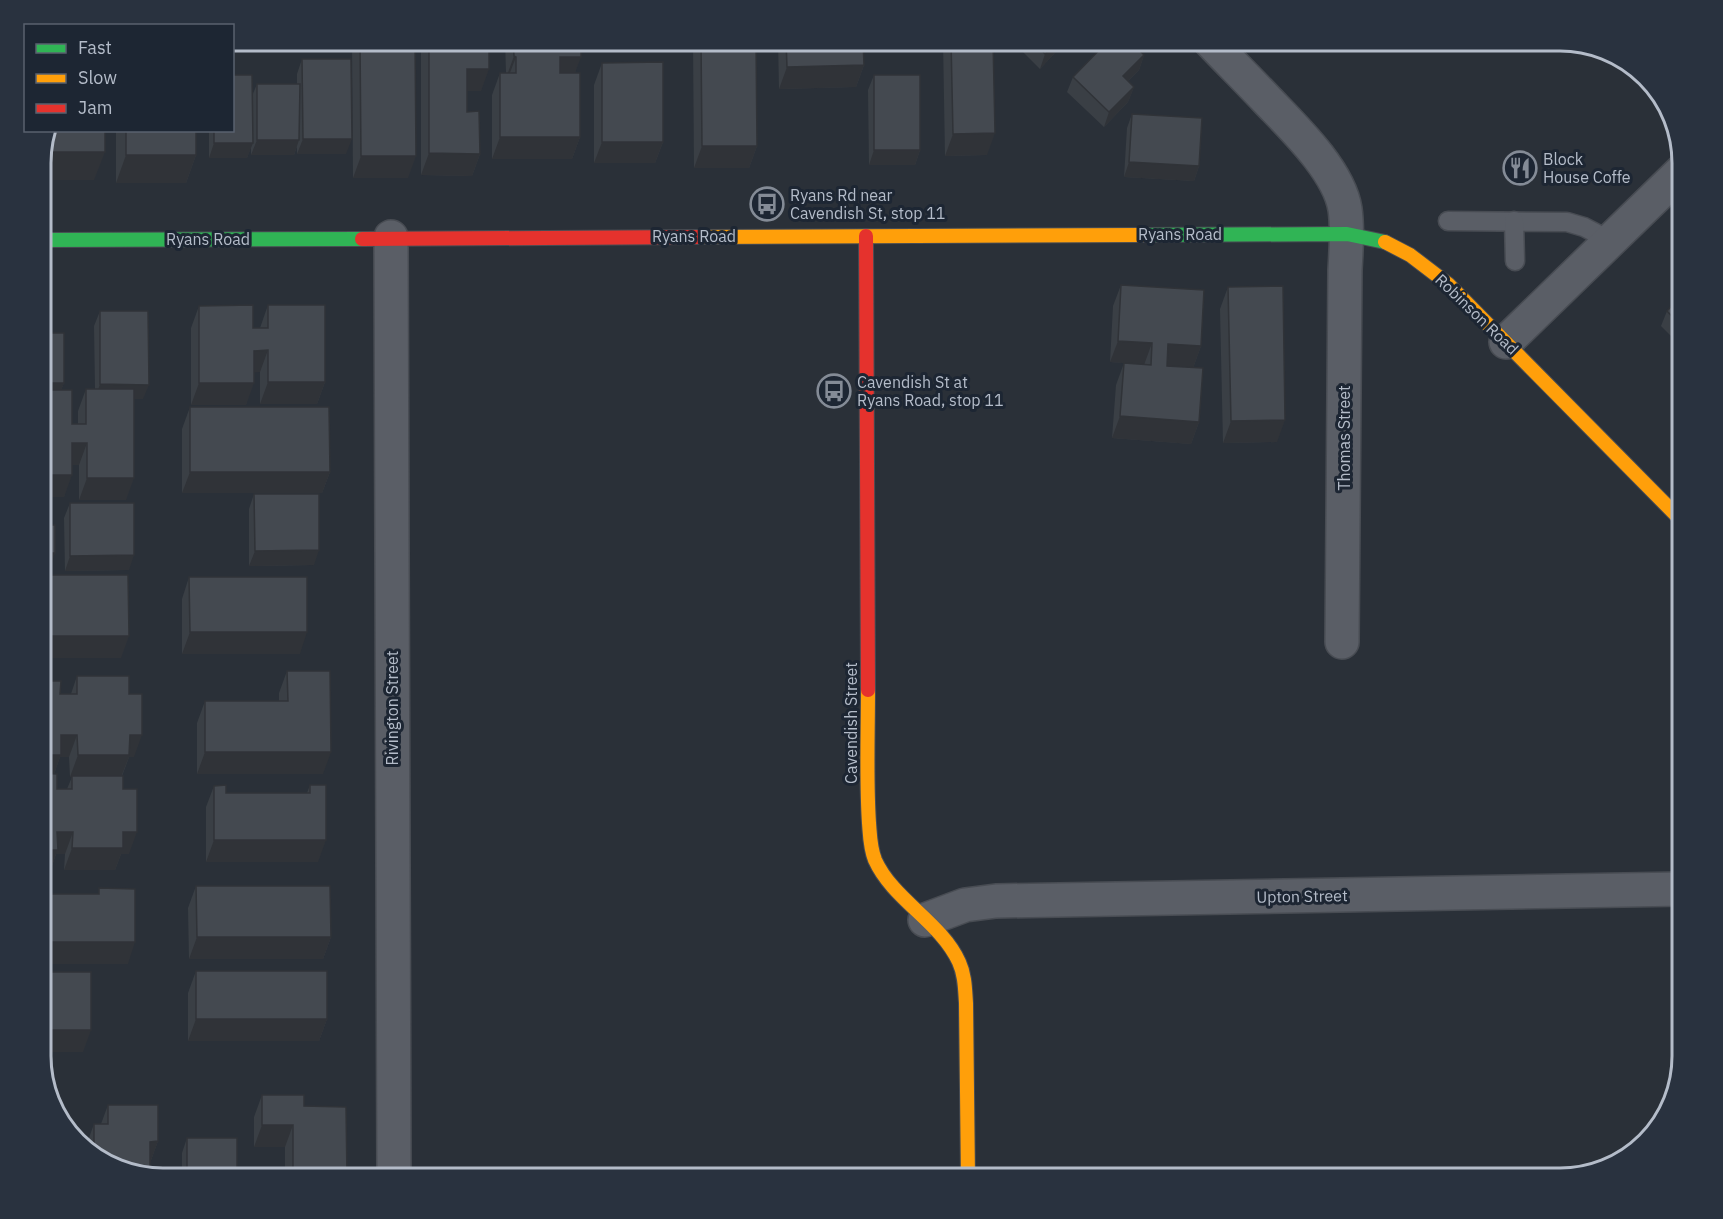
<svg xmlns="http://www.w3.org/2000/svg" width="1723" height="1219" viewBox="0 0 1723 1219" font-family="'IBM Plex Sans',sans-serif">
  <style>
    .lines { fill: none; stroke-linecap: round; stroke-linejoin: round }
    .lane-casing { stroke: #484c53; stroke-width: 21 }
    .street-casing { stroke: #484c53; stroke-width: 36 }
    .fast-casing { stroke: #484c53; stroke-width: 16 }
    .slow-casing { stroke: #484c53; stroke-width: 16 }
    .jam-casing { stroke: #484c53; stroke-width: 16 }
    .lane { stroke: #5a5e66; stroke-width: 18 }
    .street { stroke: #5a5e66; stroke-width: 33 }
    .fast { stroke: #30b455; stroke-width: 14 }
    .slow { stroke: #ff9f0a; stroke-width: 14 }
    .jam { stroke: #e5322d; stroke-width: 14 }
    .wall { fill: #3a3f45; fill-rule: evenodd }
    .shaded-wall { fill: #303338 }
    .building { fill: #444950; stroke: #303338; stroke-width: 1.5 }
    .labels { text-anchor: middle; stroke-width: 6; stroke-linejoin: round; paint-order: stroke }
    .poi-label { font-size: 16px; fill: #b4bcc9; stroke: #1d2633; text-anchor: start }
    .street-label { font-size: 16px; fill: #b4bcc9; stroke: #1d2633 }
    .rim { fill: none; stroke: #b4bcc9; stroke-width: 3 }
  </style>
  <rect width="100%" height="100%" fill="#2a3038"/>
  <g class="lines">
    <g class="lane-casing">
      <g id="lane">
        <path d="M1448,221L1567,222L1584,227L1611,241"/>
        <path d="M1514,221L1515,261"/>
      </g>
    </g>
    <g class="street-casing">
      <g id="street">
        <path d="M1210,41C1229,61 1249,81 1268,101C1294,128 1339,171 1345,209C1348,229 1346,250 1345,270L1342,642"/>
        <path d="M391,237L394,1178"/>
        <path d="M1506,342L1682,171"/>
        <path d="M925,920L965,905L996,901L1682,889"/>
      </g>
    </g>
    <g class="fast-casing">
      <g id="fast">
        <path d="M1143,235L1347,234L1385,242"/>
        <path d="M41,240L362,239"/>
      </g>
    </g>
    <g class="slow-casing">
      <g id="slow">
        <path d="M698,237L1143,235"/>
        <path d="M1385,242L1410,255L1448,284L1682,521"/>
        <path d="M868,690C868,734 866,779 869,823C870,835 870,848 875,860C893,900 941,922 959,962C965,975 965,989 966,1003L968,1178"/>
      </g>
    </g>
    <g class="jam-casing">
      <g id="jam">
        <path d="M866,236L868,690"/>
        <path d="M362,239L698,237"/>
      </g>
    </g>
    <use href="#lane" class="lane"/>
    <use href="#street" class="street"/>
    <use href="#fast" class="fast"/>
    <use href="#slow" class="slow"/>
    <use href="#jam" class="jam"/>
  </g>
  <g class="wall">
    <path d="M352,40H415L408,178H353Z"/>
    <path d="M421,40H489L481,91H467V112L480,154L472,176L421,175Z"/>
    <path d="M505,40H581L575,73L580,137L572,159H492V95L500,73H506Z"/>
    <path d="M693,40H756L757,146L749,168H694Z"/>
    <path d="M778,40H863L864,65L856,87L779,89Z"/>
    <path d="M943,40H993L987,155L945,156Z"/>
    <path d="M1011,40H1067L1040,69Z"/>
    <path d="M1144,55L1139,70L1128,81L1134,87L1128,102L1104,127L1067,92L1073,77Z"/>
    <path d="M302,59L346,154H297V146L294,155H251V147L247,158H209V130H232L252,96L257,84H297V74Z"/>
    <path d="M602,63L663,142L655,163H594V85Z"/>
    <path d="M874,75L920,150L915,165H869L868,90Z"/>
    <path d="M1132,114L1199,166L1194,181L1124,177L1127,128Z"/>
    <path d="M116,130H196V155L186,183H116Z"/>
    <path d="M1121,285L1201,346L1193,368L1199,422L1191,444L1112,438L1116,385L1124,363L1110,362L1113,306Z"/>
    <path d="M1228,287L1277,442L1223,443L1220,309Z"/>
    <path d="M1682,295V347L1661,326L1667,311Z"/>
    <path d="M268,305L325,382L317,404H260V372H254L246,405H191V328L199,306L253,328H260Z"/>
    <path d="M100,311L143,399H134L126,500H79V465H72L64,497L41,333L64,383L61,390L72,424H78V411L86,389H95L94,326Z"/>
    <path d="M190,407L330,472L322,493H182V429Z"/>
    <path d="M254,494L314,565L249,566V509Z"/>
    <path d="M70,503L129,570L65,571L64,518Z"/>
    <path d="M189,577L300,654H182V599Z"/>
    <path d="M287,671L323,774H197V723L205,701H279V693Z"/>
    <path d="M77,676L129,694L134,757H129L122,776L129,854H121L115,870H64L65,854H56L50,872H41L60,694H71ZM60,757H69L70,777H72L67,789H57L54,774Z"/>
    <path d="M310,785L318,862H206V807L214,786L226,793H307Z"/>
    <path d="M196,886L331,937L323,959H189L188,908Z"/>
    <path d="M196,971L327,1019L319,1041H188V993Z"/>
    <path d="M262,1095L304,1106L347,1178H285V1147H254V1117Z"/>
    <path d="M108,1105L158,1141L150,1163V1174L89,1153L86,1150V1146L94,1124H101Z"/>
    <path d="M187,1138L237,1178H182V1153Z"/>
  </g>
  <g class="shaded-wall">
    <path d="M1058,40H1067L1040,69L1045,54Z"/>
    <path d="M1144,55L1139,70L1118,91L1123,76Z"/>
    <path d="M514,56L516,57L508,78H506Z"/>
    <path d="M560,57H581L573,78L552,79Z"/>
    <path d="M864,65L856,87L779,89L787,67Z"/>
    <path d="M467,69H489L481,91H459Z"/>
    <path d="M1134,87L1128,102L1104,127L1109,112Z"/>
    <path d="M995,133L987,155L945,156L953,134Z"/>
    <path d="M500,137H580L572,159H492Z"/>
    <path d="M303,139H352L346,154H297Z"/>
    <path d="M257,140H299L294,155H251Z"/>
    <path d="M602,142H663L655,163H594Z"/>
    <path d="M214,143H253L247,158H209Z"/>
    <path d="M702,146H757L749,168H694Z"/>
    <path d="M874,150H920L915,165H869Z"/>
    <path d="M41,152H105L94,180H41Z"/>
    <path d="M429,153L480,154L472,176L421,175Z"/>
    <path d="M126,155H196L186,183H116Z"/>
    <path d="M361,156H416L408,178H353Z"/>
    <path d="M1129,162L1199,166L1194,181L1124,177Z"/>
    <path d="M1118,341L1152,343L1144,365L1110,362Z"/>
    <path d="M1168,344L1201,346L1193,368L1160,366Z"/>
    <path d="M268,350L260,372L246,373L254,351Z"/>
    <path d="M268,382H325L317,404H260Z"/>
    <path d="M41,383H64L58,398H41Z"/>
    <path d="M199,383H254L246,405H191Z"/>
    <path d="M100,384L149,385L143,399H95Z"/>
    <path d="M1120,416L1199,422L1191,444L1112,438Z"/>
    <path d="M1285,420L1277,442L1223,443L1231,421Z"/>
    <path d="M72,443H87L79,465H64Z"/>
    <path d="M190,472H330L322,493H182Z"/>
    <path d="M41,475H72L64,497H41Z"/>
    <path d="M87,478H134L126,500H79Z"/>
    <path d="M319,550L314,565L249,566L255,551Z"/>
    <path d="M41,553H55L50,568L41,567Z"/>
    <path d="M134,555L129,570L65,571L70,556Z"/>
    <path d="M190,632H307L300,654H182Z"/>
    <path d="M41,636H129L121,658H41Z"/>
    <path d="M61,735H77L69,757H60L53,777H41V755Z"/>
    <path d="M130,735H142L134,757H129L121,777H70L78,755Z"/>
    <path d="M205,752H331L323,774H197Z"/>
    <path d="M57,832H73L65,854H56L50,872H41V850Z"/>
    <path d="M123,832H137L129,854H121L115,870H64L72,848Z"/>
    <path d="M214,840H326L318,862H206Z"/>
    <path d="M197,937H331L323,959H189Z"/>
    <path d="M41,942H135L128,964H41Z"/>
    <path d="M196,1019H327L319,1041H188Z"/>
    <path d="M41,1030H91L83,1052H41Z"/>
    <path d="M262,1125H293L285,1147H254Z"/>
    <path d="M158,1141L150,1163V1142Z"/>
  </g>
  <g class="building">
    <path d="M360,40H415L416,156H361Z"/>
    <path d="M429,40H489V69H467V112L479,111L480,154L429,153Z"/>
    <path d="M513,40H581V57H560V73H580V137H500V73H516V57L514,56Z"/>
    <path d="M701,40H756L757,146H702Z"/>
    <path d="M786,40H863L864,65L787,67Z"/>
    <path d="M951,40H993L995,133L953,134Z"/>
    <path d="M1032,40H1058L1045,54Z"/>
    <path d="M1109,40H1130L1144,55L1123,76L1134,87L1109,112L1073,77Z"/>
    <path d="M302,59H351L352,139H303Z"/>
    <path d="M663,62V142H602V63Z"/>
    <path d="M232,75H252L253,143H214V130H232Z"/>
    <rect x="874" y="75" width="46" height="75"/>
    <path d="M257,84H300L299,140H257Z"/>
    <path d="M1132,114L1202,118L1199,166L1129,162Z"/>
    <path d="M47,130H105V152H41Z"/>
    <rect x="126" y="130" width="70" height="25"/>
    <path d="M1121,285L1204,290L1201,346L1168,344L1167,366L1203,368L1199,422L1120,416L1124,363L1151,365L1152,343L1118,341Z"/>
    <path d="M1283,286L1285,420L1231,421L1228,287Z"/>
    <path d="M1682,295V327L1667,311Z"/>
    <path d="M253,305V328H268V305H325V382H268V350L254,351V383H199V306Z"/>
    <path d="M100,311H148L149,385L100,384Z"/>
    <rect x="41" y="333" width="23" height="50"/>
    <path d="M86,389H134V478H87V443H72V475H41V390H72V424H86Z"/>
    <path d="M190,407H329L330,472H190Z"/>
    <path d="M254,494H319V550L255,551Z"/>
    <path d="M70,503H134V555L70,556Z"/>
    <rect x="41" y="525" width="14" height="28"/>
    <path d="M41,575H128L129,636H41Z"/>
    <path d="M189,577H307V632H190Z"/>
    <path d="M287,671H330L331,752H205V701H288Z"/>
    <path d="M77,676H129V694H142V735H130L129,755H78L77,735H61V755H41V681H61L60,694H77Z"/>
    <path d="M41,773L57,774V789H72V776H123V789H137V832H123V848H72L73,832H57L58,850H41Z"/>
    <path d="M226,785V793H310V785H326V840H214V786Z"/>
    <path d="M196,886H330L331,937H197Z"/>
    <path d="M99,888L135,889V942H41V889L42,894H99Z"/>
    <rect x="196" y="971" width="131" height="48"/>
    <rect x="41" y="972" width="50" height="58"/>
    <path d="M262,1095H304V1106L346,1107L347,1178H293V1125H262Z"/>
    <path d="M50,1099H58V1116L53,1111Z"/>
    <path d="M108,1105H158V1141L150,1142V1174L94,1155V1124H108Z"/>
    <rect x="187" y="1138" width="50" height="40"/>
  </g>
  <defs>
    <g id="restaurant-ring" transform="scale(1.725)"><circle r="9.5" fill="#1d2633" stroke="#848b96" stroke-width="1.5"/><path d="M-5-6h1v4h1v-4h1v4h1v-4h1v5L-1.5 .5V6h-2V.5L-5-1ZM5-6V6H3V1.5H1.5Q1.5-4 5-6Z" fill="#848b96"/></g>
    <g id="bus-ring" transform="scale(1.725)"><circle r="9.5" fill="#1d2633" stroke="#848b96" stroke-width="1.5"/><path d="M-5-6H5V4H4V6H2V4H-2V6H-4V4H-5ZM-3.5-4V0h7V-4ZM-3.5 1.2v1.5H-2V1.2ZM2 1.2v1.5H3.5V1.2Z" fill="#848b96"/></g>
  </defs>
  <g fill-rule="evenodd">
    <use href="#restaurant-ring" x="1520" y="168"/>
    <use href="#bus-ring" x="767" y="204"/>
    <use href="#bus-ring" x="834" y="391"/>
  </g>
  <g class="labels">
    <g class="poi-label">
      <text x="1543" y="165">Block<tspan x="1543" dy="18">House Coffe</tspan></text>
      <text x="790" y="201">Ryans Rd near<tspan x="790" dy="18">Cavendish St, stop 11</tspan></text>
      <text x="857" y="388">Cavendish St at<tspan x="857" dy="18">Ryans Road, stop 11</tspan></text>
    </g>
    <g class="street-label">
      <text x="1180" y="240">Ryans Road</text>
      <text x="694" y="242">Ryans Road</text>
      <text x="208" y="245">Ryans Road</text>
      <text transform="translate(1477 314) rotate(44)" y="6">Robinson Road</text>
      <text transform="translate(1344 438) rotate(-90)" y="6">Thomas Street</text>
      <text transform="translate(392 708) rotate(-90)" y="6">Rivington Street</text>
      <text transform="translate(851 723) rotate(-90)" y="6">Cavendish Street</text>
      <text transform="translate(1302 896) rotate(-1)" y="6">Upton Street</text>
    </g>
  </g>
  <path d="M0 0H1723V1219H0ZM163 51H1560A112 112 0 0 1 1672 163V1056A112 112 0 0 1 1560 1168H163A112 112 0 0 1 51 1056V163A112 112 0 0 1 163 51Z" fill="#29323f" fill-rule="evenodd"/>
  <path class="rim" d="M163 51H1560A112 112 0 0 1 1672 163V1056A112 112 0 0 1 1560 1168H163A112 112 0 0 1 51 1056V163A112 112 0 0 1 163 51Z"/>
  <rect x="24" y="24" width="210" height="108" fill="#1d2633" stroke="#59626f" stroke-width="1.5"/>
  <rect x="36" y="44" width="30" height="9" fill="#30b455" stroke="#59626f" stroke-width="1.5"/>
  <text x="78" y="54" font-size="18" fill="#b4bcc9">Fast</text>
  <rect x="36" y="74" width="30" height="9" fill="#ff9f0a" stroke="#59626f" stroke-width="1.5"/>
  <text x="78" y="84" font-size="18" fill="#b4bcc9">Slow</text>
  <rect x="36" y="104" width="30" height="9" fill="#e5322d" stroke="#59626f" stroke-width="1.5"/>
  <text x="78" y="114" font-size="18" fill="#b4bcc9">Jam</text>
</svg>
